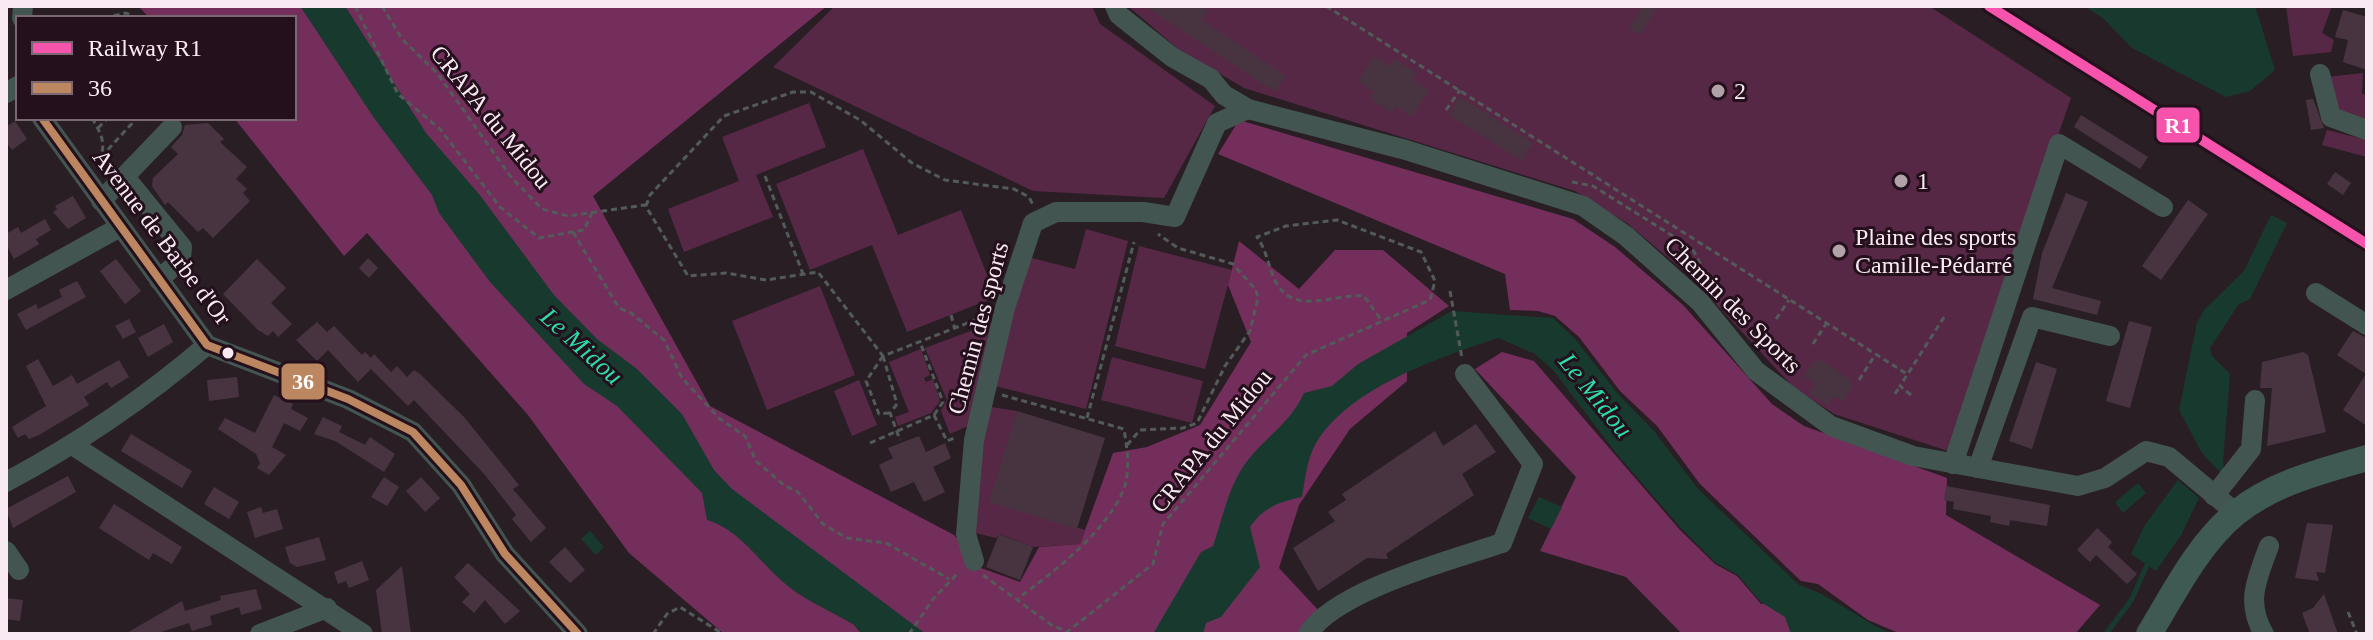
<svg xmlns="http://www.w3.org/2000/svg" width="2373" height="640" viewBox="0 0 2373 640" font-family="Georgia,serif">
  <style>
    .green { fill: #562845 }
    .forest { fill: #742e5b }
    .water { fill: #183a2e }
    .lines { fill: none; stroke-linecap: round; stroke-linejoin: round }
    .stream { stroke: #183a2e; stroke-width: 5 }
    .building { fill: #483441 }
    .path { stroke: #525b5a; stroke-width: 3; stroke-dasharray: 6 4; stroke-linecap: butt }
    .minor { stroke: #435550; stroke-width: 20 }
    .major { stroke: #3f5a52; stroke-width: 26 }
    .bus-1-casing { stroke: #24101c; stroke-width: 14 }
    .bus-1 { stroke: #bb8660; stroke-width: 8 }
    .rail-1-casing { stroke: #24101c; stroke-width: 16 }
    .rail-1 { stroke: #f653ac; stroke-width: 10 }
    .poi-dot { fill: #b1a2aa; stroke: #24101c; stroke-width: 3 }
    .bus-dot { fill: #f9e9f2; stroke: #24101c; stroke-width: 3 }
    .labels { text-anchor: middle; stroke-width: 6; stroke-linejoin: round; paint-order: stroke }
    .poi-label { font-size: 24px; fill: #f9e9f2; stroke: #24101c; text-anchor: start }
    .street-label { font-size: 24px; fill: #f9e9f2; stroke: #24101c }
    .water-label { font-size: 26px; font-style: italic; fill: #2adeaa; stroke: #24101c }
    .line-badge { stroke: #24101c; stroke-width: 3 }
    .badge-label { font-size: 22px; text-anchor: middle; font-weight: bold; fill: #fff }
  </style>
  <rect width="100%" height="100%" fill="#2a1e25"/>
  <g class="green">
    <path d="M835,6H1092L1100,24L1215,106L1164,198L1033,191L773,67Z"/>
    <path d="M1128,6H1929L2071,98L1948,451L1834,414L1793,387L1692,278L1628,224L1575,191L1244,88L1178,49Z"/>
    <path d="M2286,6H2332L2322,33L2334,40L2331,52L2293,56Z"/>
    <path d="M2363,73L2362,94L2367,95V126L2338,118L2326,77Z"/>
    <path d="M809,103L826,147L756,175L773,217L684,252L668,209L739,181L722,137Z"/>
    <path d="M2327,130L2367,140V157L2322,145Z"/>
    <path d="M863,149L898,235L961,210L996,297L907,332L872,245L810,270L776,184Z"/>
    <path d="M1086,229L1128,241L1086,409L995,386L1028,257L1075,269Z"/>
    <path d="M1139,246L1232,270L1205,369L1115,346Z"/>
    <path d="M820,286L855,375L767,410L732,321Z"/>
    <path d="M992,323L970,425L950,434L941,411L947,400L925,348Z"/>
    <path d="M921,349L930,375L924,378L926,382L933,379L940,401L931,413L898,426L895,417L909,412L889,362Z"/>
    <path d="M1112,357L1203,381L1192,423L1101,400Z"/>
    <path d="M859,380L877,425L852,436L834,391Z"/>
    <path d="M991,407L1017,411L991,502L1085,530L1080,544L1033,547L1000,534L996,538L971,532L981,439Z"/>
  </g>
  <g class="forest">
    <path d="M138,6H827L593,196L710,406L954,535L981,568L1020,582L1039,547L1080,544L1113,453L1147,447L1200,425L1251,342L1228,285L1239,241L1299,289L1335,250H1383L1449,306L1407,333V381L1350,429L1299,505L1279,568L1319,611L1299,634H724L629,553L528,415L367,233L344,256L234,118H294V18H150Z"/>
    <path d="M1239,120L1573,219L1615,247L1683,305L1772,404L1804,426L1947,478L1946,515L2100,605L2075,634H1901L1868,620L1818,584L1801,581L1700,484L1657,426L1620,391L1579,337L1555,316L1538,311L1510,310L1505,274L1218,154Z"/>
    <path d="M1502,352L1534,361L1680,530L1715,564L1737,576L1761,604L1777,603L1837,634H1682L1626,577L1540,551L1576,477L1475,369Z"/>
  </g>
  <g class="water">
    <path d="M300,6H345L426,133L479,194L554,295L597,339L637,369L682,414L714,470L732,489L926,634H861L854,625C833,612 808,602 789,587C761,566 743,531 707,520L702,493L617,406L584,384L490,282L439,213L432,195L374,118Z"/>
    <path d="M2084,6H2255L2275,70L2250,91L2226,97L2132,48L2104,19Z"/>
    <path d="M2271,215L2287,223L2250,299L2238,305L2210,348L2212,356L2230,374L2223,462L2225,477L2202,453L2179,410L2197,323L2204,310L2244,271Z"/>
    <path d="M1452,311L1553,318L1576,340L1618,394L1654,431L1698,489L1799,585C1834,596 1859,620 1892,634H1791L1785,617L1761,602L1738,575L1716,563L1681,528L1616,453L1553,370L1535,354L1498,338C1440,357 1349,388 1316,443C1307,459 1305,479 1302,497C1279,502 1264,507 1250,527L1260,567L1221,617L1206,623L1203,634H1153L1201,552L1213,546C1223,517 1229,484 1248,460C1267,436 1291,422 1304,393L1332,386L1358,364Z"/>
    <path d="M2178,480L2199,498L2181,535L2156,571L2131,554L2145,525Z"/>
    <path d="M2138,483L2146,493L2123,513L2115,502Z"/>
    <path d="M1539,497L1562,507L1551,529L1528,518Z"/>
    <path d="M590,531L604,547L596,555L581,539Z"/>
  </g>
  <g class="lines">
    <path class="stream" d="M2106,634L2132,599L2147,565"/>
  </g>
  <g class="building">
    <path d="M1145,6H1200L1208,11L1202,20L1286,76L1275,92Z"/>
    <path d="M1643,6H1658L1640,35L1629,28Z"/>
    <path d="M2343,10L2367,17V70L2343,62L2348,40L2335,37Z"/>
    <path d="M1374,56L1390,66L1395,59L1417,73L1412,80L1429,90L1412,117L1396,106L1392,113L1370,98L1374,92L1358,81Z"/>
    <path d="M1460,97L1533,143L1522,161L1449,115Z"/>
    <path d="M2313,99L2324,128L2311,130L2306,100Z"/>
    <path d="M2081,115L2148,157L2140,169L2074,127Z"/>
    <path d="M15,121L27,139L12,150L6,142V127Z"/>
    <path d="M208,123L224,139L220,142L247,167L236,179L247,189L243,193L250,201L213,238L203,228L198,232L168,202L165,205L152,186L153,178L178,154L171,147L182,135L185,125Z"/>
    <path d="M2335,172L2351,183L2343,195L2327,184Z"/>
    <path d="M2066,193L2088,202L2052,288L2101,301L2097,315L2033,299L2042,253Z"/>
    <path d="M73,196L86,218L68,229L53,212L57,209L55,206Z"/>
    <path d="M2188,200L2208,214L2161,280L2142,266Z"/>
    <path d="M45,219L51,230L36,239L39,244L14,259L6,244V234L18,227L21,233Z"/>
    <path d="M368,258L378,268L369,278L359,268Z"/>
    <path d="M116,259L141,291L125,304L100,271Z"/>
    <path d="M257,259L286,288L271,303L292,324L278,337L273,331L268,336L258,330L223,294Z"/>
    <path d="M77,281L86,297L26,330L17,314L36,304L38,309L62,297L59,290Z"/>
    <path d="M129,319L136,332L123,339L115,326Z"/>
    <path d="M2129,321L2152,327L2130,408L2106,401Z"/>
    <path d="M317,322L327,332L334,326L362,355L365,352L371,358L374,354L391,372L397,366L407,377L414,370L420,374L464,417L519,485L513,489L546,528L531,542L512,519L516,515L485,475L414,400L408,406L371,369L358,382L328,350L317,361L296,340Z"/>
    <path d="M164,324L173,342L148,357L138,338Z"/>
    <path d="M2353,331L2367,338V426L2343,410L2366,374L2337,355Z"/>
    <path d="M2303,352L2308,355L2326,432L2267,446L2272,388H2260L2262,362Z"/>
    <path d="M38,359L53,386L72,375L77,384L119,360L129,377L111,388L107,382L84,397L89,405L39,435L29,439L25,434L18,438L12,427L46,406L26,366Z"/>
    <path d="M1821,360L1851,380L1852,385L1843,402L1834,396L1828,405L1809,393L1815,384L1804,376L1813,362Z"/>
    <path d="M2036,362L2057,369L2032,449L2009,441Z"/>
    <path d="M237,377L239,397L209,401L207,380Z"/>
    <path d="M274,395L293,404L291,409L308,418L300,431L284,423L272,447L286,455L269,475L257,468L260,463L256,454L218,429L225,418L255,433Z"/>
    <path d="M1017,411L1105,438L1077,529L989,502Z"/>
    <path d="M323,417L342,426L339,432L365,445L370,437L395,454L384,472L335,441L314,434Z"/>
    <path d="M1476,424L1496,452L1462,474L1474,495L1386,554L1388,559L1367,558L1318,591L1293,548L1335,521L1328,512L1346,500L1342,494L1435,431L1443,446Z"/>
    <path d="M131,434L192,471L182,488L121,451Z"/>
    <path d="M919,436L926,452L945,443L951,458L933,467L945,492L924,502L914,482L891,492L879,465L893,458L888,448Z"/>
    <path d="M68,476L76,492L13,528L6,509Z"/>
    <path d="M384,477L399,487L387,506L371,497Z"/>
    <path d="M421,477L440,498L425,512L406,491Z"/>
    <path d="M1946,486L2050,505L2047,526L2010,520L2009,526L1990,522L1991,516L1953,509L1954,502L1944,500Z"/>
    <path d="M214,487L239,502L229,519L204,504Z"/>
    <path d="M114,504L182,547L172,564L153,553L149,560L99,528Z"/>
    <path d="M261,507L263,513L277,509L283,529L255,538L247,512Z"/>
    <path d="M2307,523L2333,525L2325,573L2316,572L2319,581L2295,578Z"/>
    <path d="M2097,528L2112,542L2108,547L2137,574L2127,584L2096,555L2090,562L2077,550Z"/>
    <path d="M999,534L1033,547L1020,580L986,567Z"/>
    <path d="M319,537L326,560L297,567L290,563L285,547Z"/>
    <path d="M565,547L585,570L570,583L549,562Z"/>
    <path d="M362,561L369,580L349,588L346,581L338,584L334,572Z"/>
    <path d="M468,563L520,611L505,624L485,600L474,613L462,602L470,594L454,577Z"/>
    <path d="M402,566L411,634H382L376,590Z"/>
    <path d="M256,589L262,609L241,615L239,607L210,616L212,625L192,631L189,623L155,634H125L182,601L185,611L221,600L220,596Z"/>
    <path d="M2324,594L2338,634H2310L2302,613L2313,608Z"/>
    <path d="M6,598L23,600L20,621L6,619Z"/>
  </g>
  <g class="lines">
    <g class="path">
      <path d="M355,6L398,94L440,129L500,207L539,238L584,230L593,211"/>
      <path d="M382,6L402,39L437,73L511,177L542,209L568,216L645,205L688,276L726,273L766,280L818,272L883,356L983,317"/>
      <path d="M1326,6L1907,374"/>
      <path d="M104,18L126,13L137,18"/>
      <path d="M1446,110L1460,90"/>
      <path d="M92,118C100,132 109,146 97,161"/>
      <path d="M98,128L108,118"/>
      <path d="M101,157L137,118"/>
      <path d="M765,176L803,274"/>
      <path d="M1572,182L1593,186L1692,248L1712,286"/>
      <path d="M646,206L650,195L724,116L793,92H811L860,120L912,163L945,180L1014,189L1029,197L1033,205"/>
      <path d="M573,232L619,308L631,313L664,340L682,378L720,419L745,436L756,461L785,486L798,492L823,524L847,538L886,543L949,579"/>
      <path d="M1450,291L1462,358"/>
      <path d="M951,315L955,329"/>
      <path d="M1776,319L1789,300"/>
      <path d="M1813,344L1826,324"/>
      <path d="M883,356L897,404L890,413L900,440"/>
      <path d="M883,356L866,381L879,414L890,413"/>
      <path d="M1859,380L1875,355"/>
      <path d="M1895,394L1900,386"/>
      <path d="M1002,395L1124,429C1127,447 1130,468 1125,485C1112,527 1052,574 1018,598"/>
      <path d="M1911,395L1900,386L1946,314"/>
      <path d="M934,415L947,441L957,437"/>
      <path d="M1087,418L1134,242"/>
      <path d="M870,443L934,415L943,402L920,342"/>
      <path d="M1127,445L1140,430L1183,428L1197,423L1225,366L1250,331L1258,298L1256,290L1233,264L1178,248L1158,234"/>
      <path d="M983,575L1050,624L1067,632L1153,564L1163,524L1306,355L1430,300L1435,281L1421,252L1337,220L1286,226L1257,237C1268,252 1268,269 1277,284C1296,316 1335,293 1364,296L1381,320"/>
      <path d="M2348,612L2357,634"/>
      <path d="M653,634L667,614L680,607L723,634"/>
      <path d="M909,634L933,599L959,572"/>
    </g>
    <g class="minor">
      <path d="M1115,6L1119,15L1172,57L1211,79L1224,95L1248,109L1406,150L1583,206L1626,236L1700,302L1756,371L1831,426L1913,456L2078,486L2105,478L2146,451L2169,457L2236,513"/>
      <path d="M22,18L23,6"/>
      <path d="M2320,74L2331,117L2367,130"/>
      <path d="M6,93L18,86"/>
      <path d="M42,118L207,345L348,399L413,432L461,485L505,554L578,634"/>
      <path d="M125,177L182,247L181,259L159,280"/>
      <path d="M101,201L172,127"/>
      <path d="M6,290L120,227"/>
      <path d="M2316,293L2367,325"/>
      <path d="M74,446L363,634"/>
      <path d="M1953,464L2059,144L2163,207"/>
      <path d="M1978,468L2032,317L2110,336"/>
      <path d="M6,482C79,443 144,399 207,345"/>
      <path d="M2214,496L2251,449L2255,400"/>
      <path d="M6,551L19,570"/>
      <path d="M974,561L966,534L974,440L1005,308L1033,223L1056,212H1143L1175,217L1217,123L1248,109"/>
      <path d="M260,634L327,608"/>
      <path d="M1308,634C1336,590 1452,560 1502,543L1533,464L1465,374"/>
      <path d="M2264,634C2245,602 2257,579 2269,546"/>
    </g>
    <path class="major" d="M2149,634C2174,593 2198,544 2236,513C2273,483 2322,471 2367,458"/>
    <g class="bus-1-casing">
      <path id="bus-1" d="M42,118L207,345L348,399L413,432L461,485L505,554L578,634"/>
    </g>
    <use href="#bus-1" class="bus-1"/>
    <g class="rail-1-casing">
      <path id="rail-1" d="M1989,6L2367,244"/>
    </g>
    <use href="#rail-1" class="rail-1"/>
  </g>
  <g class="poi-dot">
    <circle cx="1718" cy="91" r="8"/>
    <circle cx="1901" cy="181" r="8"/>
    <circle cx="1839" cy="251" r="8"/>
  </g>
  <circle class="bus-dot" cx="228" cy="353" r="7"/>
  <g class="labels">
    <g class="poi-label">
      <text x="1734" y="99">2</text>
      <text x="1917" y="189">1</text>
      <text x="1855" y="245">Plaine des sports<tspan x="1855" dy="28">Camille-Pédarré</tspan></text>
    </g>
    <g class="street-label">
      <text transform="translate(491 117) rotate(51)" y="8">CRAPA du Midou</text>
      <text transform="translate(162 237) rotate(53)" y="8">Avenue de Barbe d'Or</text>
      <text transform="translate(1733 305) rotate(45)" y="8">Chemin des Sports</text>
      <text transform="translate(978 328) rotate(-75)" y="8">Chemin des sports</text>
      <text transform="translate(1211 441) rotate(-51)" y="8">CRAPA du Midou</text>
    </g>
    <g class="water-label">
      <text transform="translate(582 346) rotate(42)" y="9">Le Midou</text>
      <text transform="translate(1596 395) rotate(51)" y="9">Le Midou</text>
    </g>
  </g>
  <g class="line-badge">
    <rect x="2155" y="106" width="46" height="38" rx="8" fill="#f653ac"/>
    <rect x="280" y="362" width="46" height="39" rx="8" fill="#bb8660"/>
  </g>
  <g class="badge-label">
    <text x="2178" y="133">R1</text>
    <text x="303" y="389">36</text>
  </g>
  <rect width="2373" height="640" fill="none" stroke="#f9e9f2" stroke-width="16"/>
  <rect x="16" y="16" width="280" height="104" fill="#24101c" stroke="#796772" stroke-width="2"/>
  <rect x="32" y="42" width="40" height="12" fill="#f653ac" stroke="#796772" stroke-width="2"/>
  <text x="88" y="56" font-size="24" fill="#f9e9f2">Railway R1</text>
  <rect x="32" y="82" width="40" height="12" fill="#bb8660" stroke="#796772" stroke-width="2"/>
  <text x="88" y="96" font-size="24" fill="#f9e9f2">36</text>
</svg>
